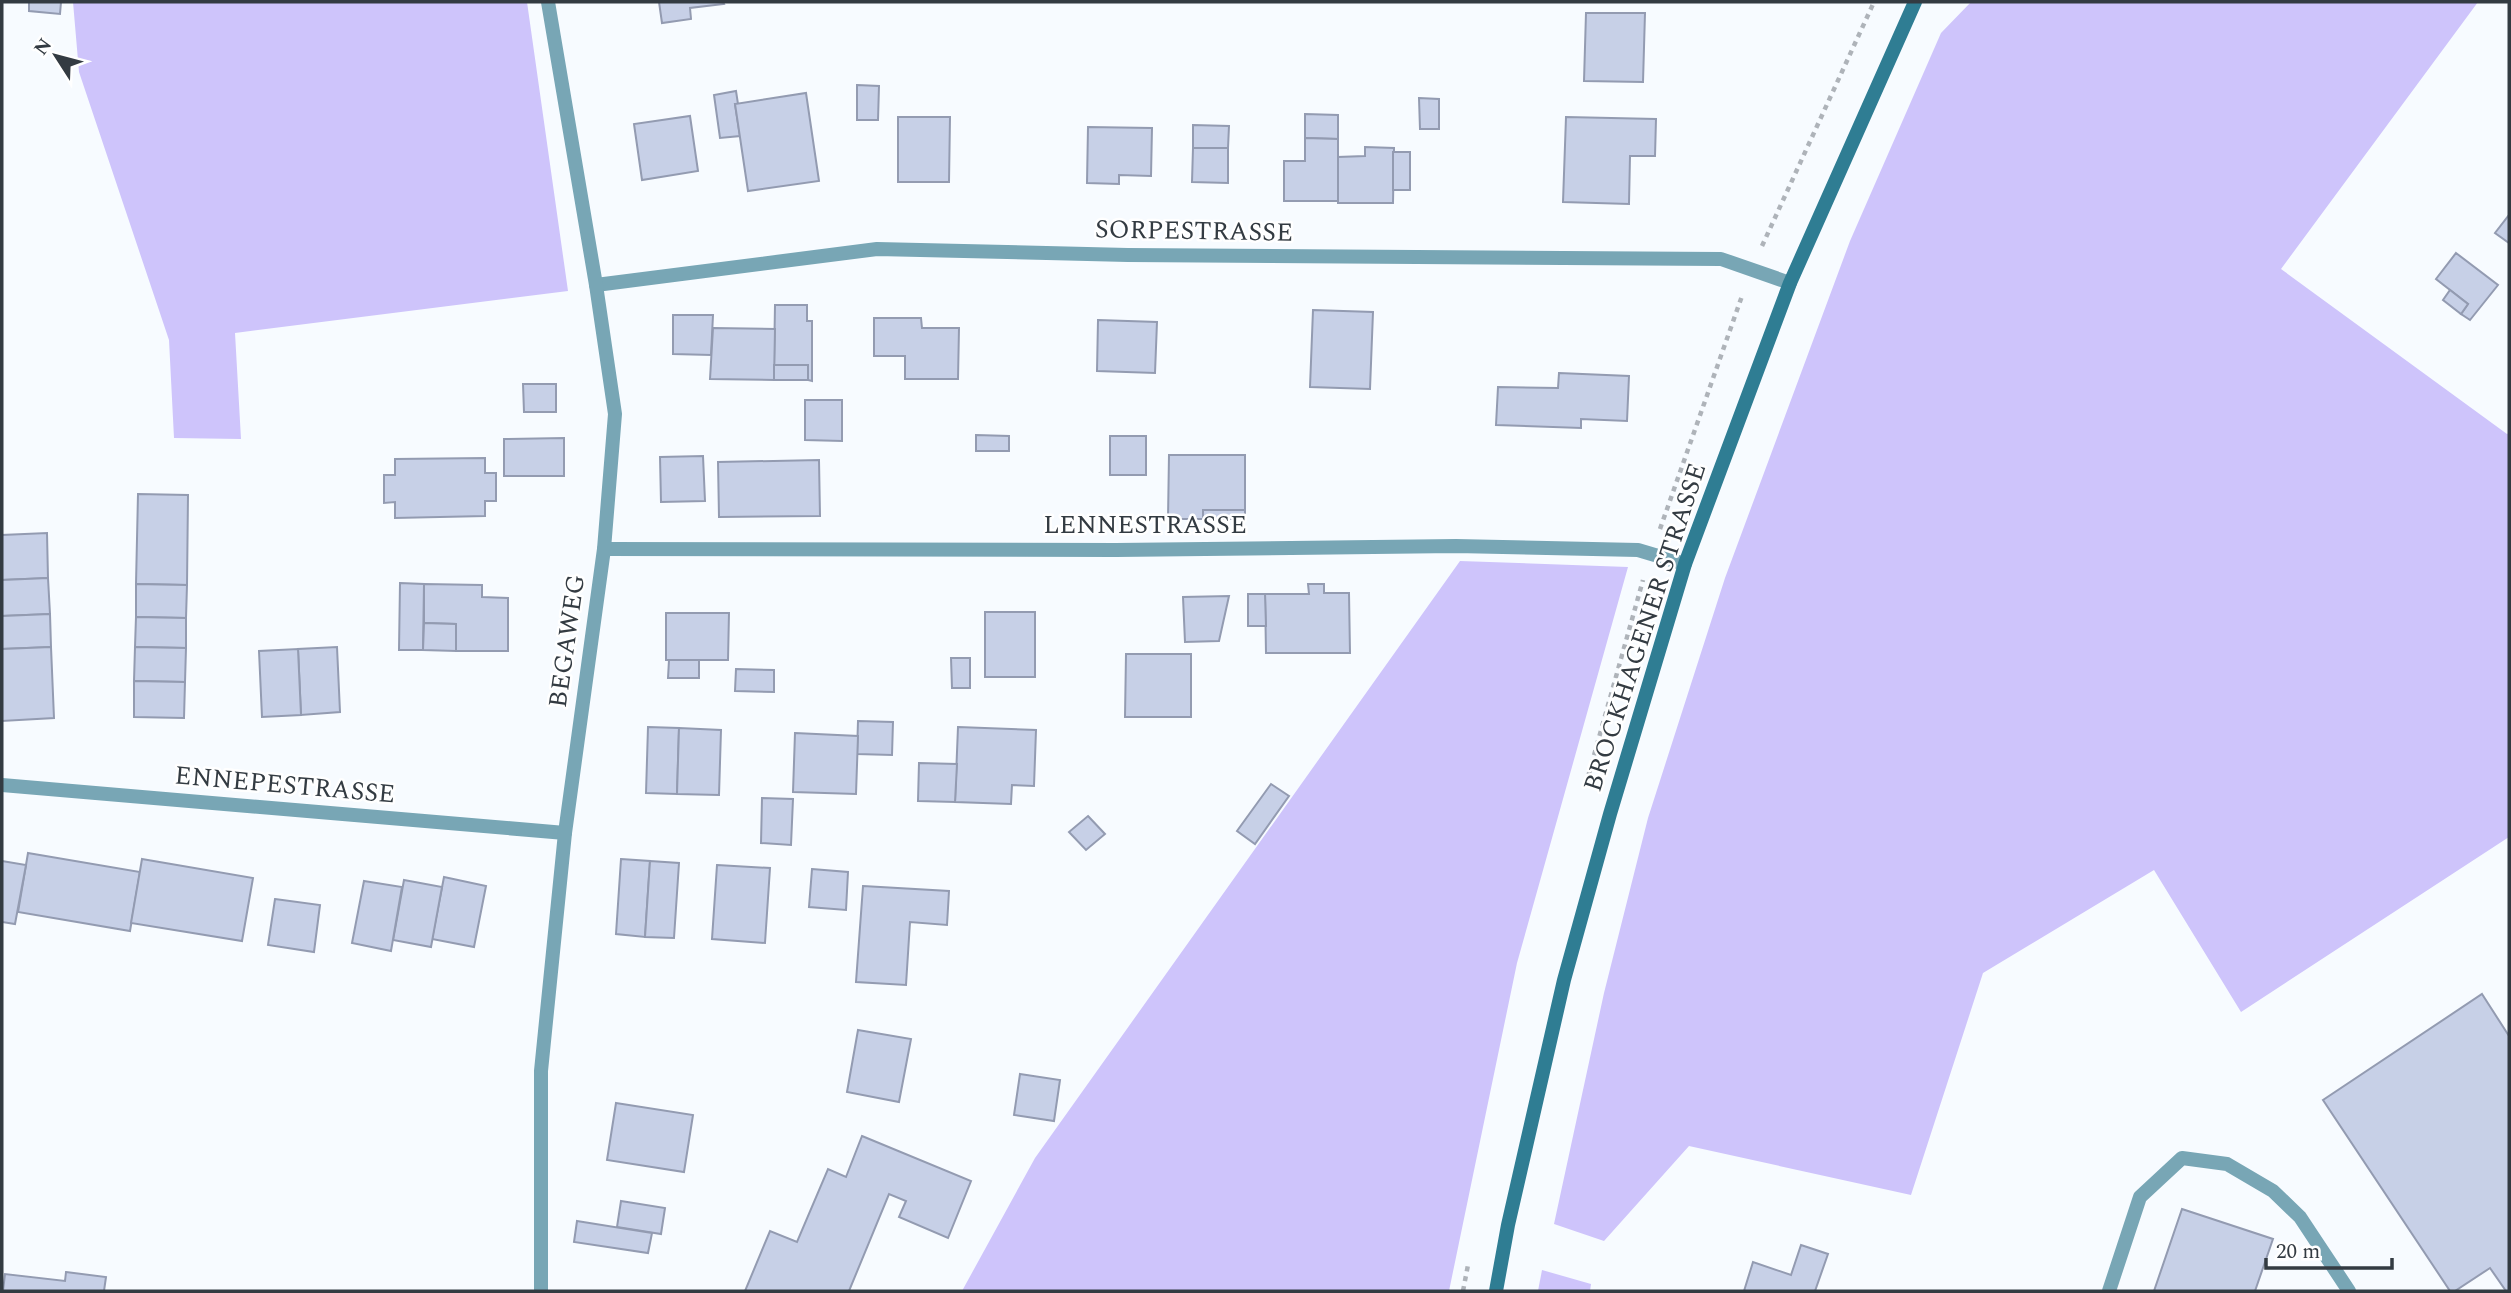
<svg xmlns="http://www.w3.org/2000/svg" width="2511" height="1293" viewBox="0 0 2511 1293" font-family="Spectral,serif">
  <style>
    .green { fill: #cec4fb }
    .building { fill: #c7d0e7; stroke: #939bb1; stroke-width: 2 }
    .lines { fill: none; stroke-linecap: round; stroke-linejoin: round }
    .path { stroke: #aeb3b9; stroke-width: 4.5; stroke-dasharray: 5 5; stroke-linecap: butt }
    .lane { stroke: #78a6b5; stroke-width: 14 }
    .street { stroke: #78a6b5; stroke-width: 14 }
    .secondary { stroke: #2f7d93; stroke-width: 14 }
    .labels { text-anchor: middle; stroke-width: 5; stroke-linejoin: round; paint-order: stroke }
    .street-label { font-size: 26px; fill: #333b42; stroke: #fff }
  </style>
  <rect width="100%" height="100%" fill="#f7fbff"/>
  <g class="green">
    <path d="M73,2H527L568,291L235,333L241,439L174,438L169,340L79,72Z"/>
    <path d="M1971,2H2478L2281,269L2507,434L2509,433V837L2241,1012L2154,870L1983,973L1911,1195L1689,1146L1604,1241L1554,1224L1604,993L1648,818L1725,578L1850,241L1941,33Z"/>
    <path d="M1460,561L1628,567L1517,963L1449,1291H962L1035,1158Z"/>
    <path d="M1542,1270L1591,1284L1590,1291H1538Z"/>
  </g>
  <g class="building">
    <path d="M29,2H61L60,14L29,11Z"/>
    <path d="M659,2H723L724,4L690,8L691,19L662,23Z"/>
    <path d="M1586,13H1645L1643,82L1584,81Z"/>
    <path d="M857,85L879,86L878,120H857Z"/>
    <path d="M736,91L738,104H735L740,136L720,138L714,95Z"/>
    <path d="M806,93L819,181L748,191L735,104Z"/>
    <path d="M1419,98L1439,99V129H1420Z"/>
    <path d="M1305,114L1338,115V139L1305,138Z"/>
    <path d="M690,116L698,171L642,180L634,124Z"/>
    <path d="M898,117H950L949,182H898Z"/>
    <path d="M1566,117L1656,119L1655,156H1630L1629,204L1563,202Z"/>
    <path d="M1193,125L1229,126L1228,148H1193Z"/>
    <path d="M1088,127L1152,128L1151,176L1119,175V184L1087,183Z"/>
    <path d="M1305,138L1338,139V201H1284V161H1305Z"/>
    <path d="M1365,147L1394,148L1393,203H1338V157L1365,156Z"/>
    <path d="M1193,148H1228V183L1192,182Z"/>
    <rect x="1393" y="152" width="17" height="38"/>
    <path d="M2509,215V243L2495,233Z"/>
    <path d="M2456,253L2498,285L2470,320L2461,314L2468,304L2436,279Z"/>
    <path d="M2450,290L2468,304L2461,314L2443,300Z"/>
    <path d="M775,305H807V321H812V381L808,380V365H774Z"/>
    <path d="M1313,310L1373,312L1370,389L1310,387Z"/>
    <path d="M673,315H713L711,355L673,354Z"/>
    <path d="M874,318H921L922,328H959L958,379H905V356H874Z"/>
    <path d="M1098,320L1157,322L1155,373L1097,371Z"/>
    <path d="M713,328L775,329L774,380L710,379Z"/>
    <rect x="774" y="365" width="34" height="15"/>
    <path d="M1559,373L1629,376L1627,421L1581,419V428L1496,425L1498,387L1558,388Z"/>
    <path d="M523,384H556V412H524Z"/>
    <path d="M805,400H842V441L805,440Z"/>
    <path d="M976,435L1009,436V451H976Z"/>
    <rect x="1110" y="436" width="36" height="39"/>
    <path d="M564,438V476H504V439Z"/>
    <path d="M1169,455H1245V510H1203V519H1168Z"/>
    <path d="M703,456L705,501L661,502L660,457Z"/>
    <path d="M485,458V473H496V501H485V516L395,518V502L384,503V475H395V459Z"/>
    <path d="M819,460L820,516L719,517L718,462Z"/>
    <path d="M138,494L188,495L187,585L136,584Z"/>
    <rect x="1203" y="510" width="42" height="9"/>
    <path d="M47,533L48,578L2,580V535Z"/>
    <path d="M48,578L50,614L2,616V580Z"/>
    <path d="M400,583L424,584L423,650H399Z"/>
    <path d="M136,584L187,585L186,618L136,617Z"/>
    <path d="M424,584L482,585V597L508,598V651H456V624L424,623Z"/>
    <path d="M1308,584H1324V593H1349L1350,653H1266L1265,594H1309Z"/>
    <path d="M1248,594H1265L1266,626H1248Z"/>
    <path d="M1229,596L1219,641L1185,642L1183,597Z"/>
    <rect x="985" y="612" width="50" height="65"/>
    <path d="M666,613H729L728,660H666Z"/>
    <path d="M50,614L51,647L2,649V616Z"/>
    <path d="M136,617L186,618V648L135,647Z"/>
    <path d="M424,623L456,624V651L423,650Z"/>
    <path d="M51,647L54,718L2,721V649Z"/>
    <path d="M135,647L186,648L185,682L134,681Z"/>
    <path d="M337,647L340,712L301,715L298,649Z"/>
    <path d="M298,649L301,715L262,717L259,651Z"/>
    <path d="M1126,654H1191V717H1125Z"/>
    <path d="M951,658H970V688H952Z"/>
    <path d="M669,660H699V678H668Z"/>
    <path d="M736,669L774,670V692L735,691Z"/>
    <path d="M134,681L185,682L184,718L134,717Z"/>
    <path d="M858,721L893,722L892,755L857,754Z"/>
    <path d="M648,727L679,728L677,794L646,793Z"/>
    <path d="M958,727L1036,730L1034,786L1012,785L1011,804L955,802Z"/>
    <path d="M679,728L721,730L719,795L677,794Z"/>
    <path d="M795,733L858,736L856,794L793,792Z"/>
    <path d="M919,763L957,764L955,802L918,801Z"/>
    <path d="M1271,784L1289,796L1255,844L1237,831Z"/>
    <path d="M762,798L793,799L791,845L761,843Z"/>
    <path d="M1088,816L1105,834L1086,850L1069,832Z"/>
    <path d="M28,853L140,872L130,931L18,912Z"/>
    <path d="M142,859L253,878L242,941L131,923Z"/>
    <path d="M621,859L650,861L645,937L616,934Z"/>
    <path d="M2,861L26,865L15,924L2,922Z"/>
    <path d="M650,861L679,863L674,938L645,937Z"/>
    <path d="M717,865L770,868L765,943L712,939Z"/>
    <path d="M812,869L848,872L846,910L809,907Z"/>
    <path d="M444,877L486,886L474,947L432,939Z"/>
    <path d="M404,880L442,887L431,947L393,940Z"/>
    <path d="M364,881L402,887L391,951L352,943Z"/>
    <path d="M863,886L949,891L947,925L910,922L906,985L856,982Z"/>
    <path d="M275,899L320,905L314,952L268,945Z"/>
    <path d="M2482,994L2509,1036V1291H2506L2490,1268L2455,1291H2450L2323,1100Z"/>
    <path d="M858,1030L911,1039L899,1102L847,1092Z"/>
    <path d="M1020,1074L1060,1080L1054,1121L1014,1115Z"/>
    <path d="M616,1103L693,1115L684,1172L607,1160Z"/>
    <path d="M862,1136L971,1181L948,1238L899,1217L906,1201L889,1194L849,1291H745L770,1231L797,1242L828,1169L846,1177Z"/>
    <path d="M621,1201L665,1208L661,1234L617,1227Z"/>
    <path d="M2182,1209L2273,1239L2255,1291H2154Z"/>
    <path d="M577,1221L652,1233L648,1253L574,1242Z"/>
    <path d="M1801,1245L1828,1254L1815,1291H1744L1753,1262L1791,1275Z"/>
    <path d="M66,1272L106,1277L104,1291H3L5,1274L65,1281Z"/>
  </g>
  <g class="lines">
    <g class="path">
      <path d="M1762,246L1874,2"/>
      <path d="M1660,529L1742,296"/>
      <path d="M1586,784L1643,580"/>
      <path d="M1463,1291L1468,1265"/>
    </g>
    <path class="lane" d="M2109,1291L2140,1197L2182,1158L2227,1164L2273,1191L2300,1217L2349,1291"/>
    <g class="street">
      <path d="M596,285L877,249L1128,255L1721,259L1790,283"/>
      <path d="M604,549L1116,550L1456,546L1638,550L1685,564"/>
      <path d="M2,785L565,833"/>
      <path d="M541,1291V1071L565,833L604,549L615,414L596,285L548,2"/>
    </g>
    <path class="secondary" d="M1496,1291L1508,1225L1564,980L1610,814L1685,564L1790,283L1915,2"/>
  </g>
  <g class="labels">
    <g class="street-label">
      <text transform="translate(1194 230) rotate(1)" y="9">SORPESTRASSE</text>
      <text x="1145" y="533">LENNESTRASSE</text>
      <text transform="translate(1644 627) rotate(-72)" y="9">BROCKHAGENER STRASSE</text>
      <text transform="translate(566 641) rotate(-82)" y="9">BEGAWEG</text>
      <text transform="translate(285 784) rotate(5)" y="9">ENNEPESTRASSE</text>
    </g>
  </g>
  <rect width="2511" height="1293" fill="none" stroke="#333b42" stroke-width="7"/>
  <g transform="translate(56 56) rotate(306)" stroke="#ffffff" stroke-width="5" paint-order="stroke">
  <path d="M0-5L12 26L0 18L-12 26Z" fill="#333b42"/>
  <text y="-10" font-size="19" font-weight="bold" text-anchor="middle" fill="#333b42">N</text>
  </g>
  <path d="M2266 1258v10h126v-10" fill="none" stroke="#333b42" stroke-width="3.5"/>
  <text x="2276" y="1258" font-size="21" fill="#333b42" stroke="#ffffff" stroke-width="5" paint-order="stroke">20 m</text>
</svg>
